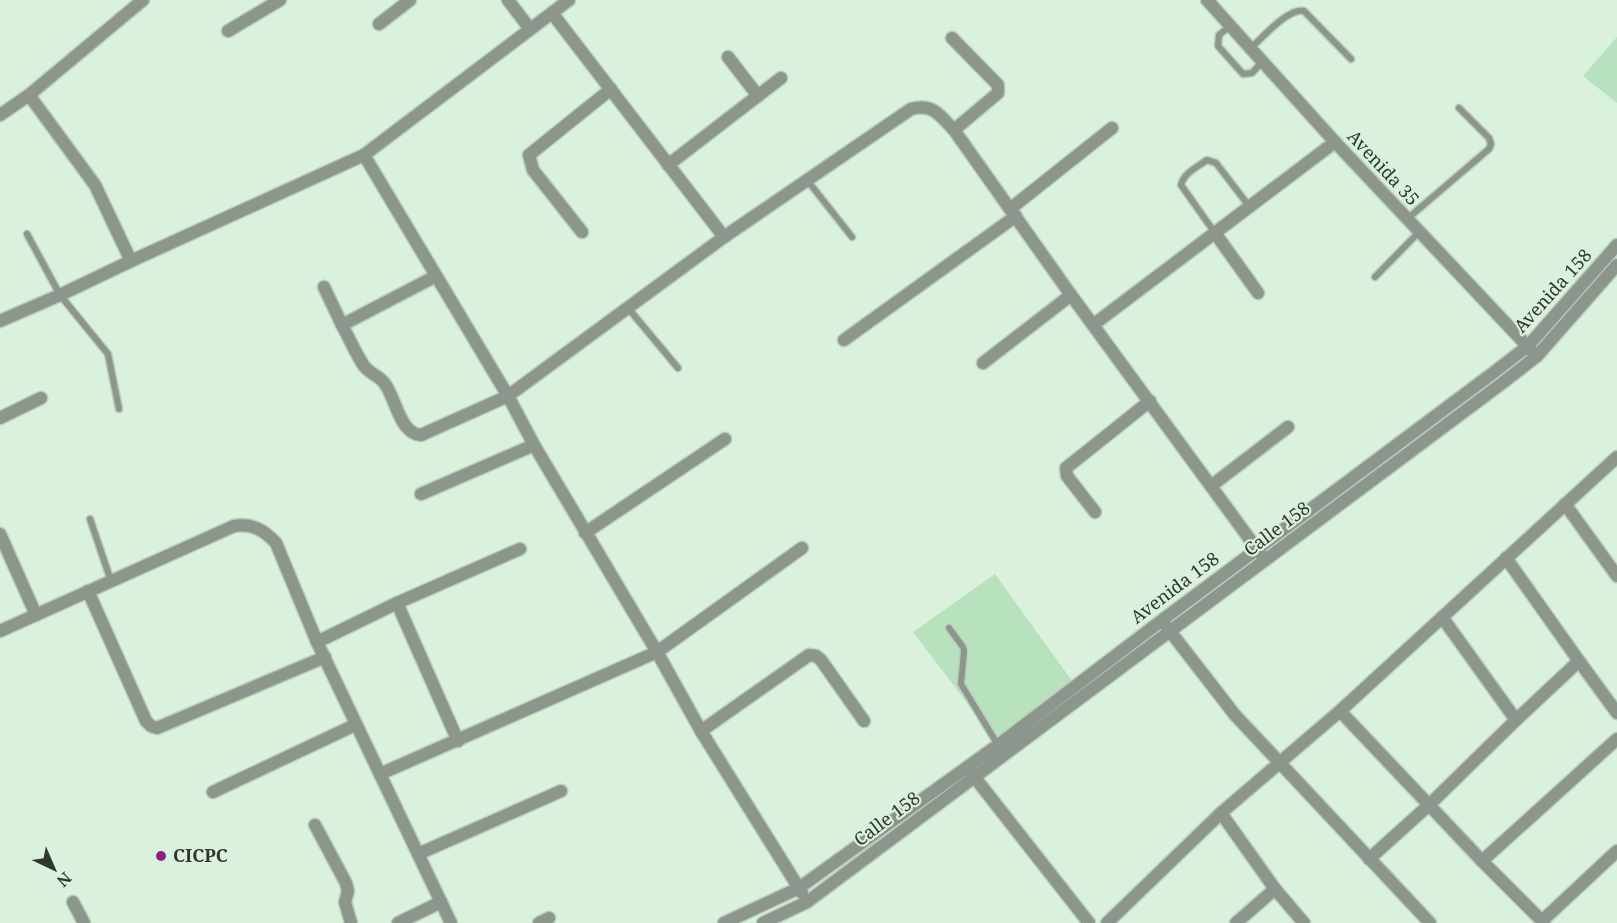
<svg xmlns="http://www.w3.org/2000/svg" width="1617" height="923" viewBox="0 0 1617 923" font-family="'Noto Serif',serif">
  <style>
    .green { fill: #b8e1bd }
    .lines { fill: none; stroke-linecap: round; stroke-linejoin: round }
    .service-casing { stroke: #b8cdba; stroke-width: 9 }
    .minor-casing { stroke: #b8cdba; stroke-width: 15 }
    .service { stroke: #8c968d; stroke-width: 6 }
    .minor { stroke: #8c968d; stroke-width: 12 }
    .poi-dot { fill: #882087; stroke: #daf2dd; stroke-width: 2 }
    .labels { text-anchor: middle; stroke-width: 4.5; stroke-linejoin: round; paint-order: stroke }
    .street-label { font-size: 18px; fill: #2f3830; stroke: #daf2dd }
    .poi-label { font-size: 18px; font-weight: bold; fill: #2f3830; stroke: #daf2dd; text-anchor: start }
  </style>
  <rect width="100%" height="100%" fill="#daf2dd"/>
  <g class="green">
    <path d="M1617,37V103L1583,76Z"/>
    <path d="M995,574L1075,685L997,742L913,632Z"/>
  </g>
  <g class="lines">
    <g class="service-casing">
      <g id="service">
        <path d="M1230,26L1219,35L1218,46L1243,74L1252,73L1262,62"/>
        <path d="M1251,48C1262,38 1289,7 1304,11L1351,59"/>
        <path d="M807,180L852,237"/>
        <path d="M1407,219L1489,149L1491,144L1489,138L1459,108"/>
        <path d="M1215,233L1181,185C1184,173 1197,167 1207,160L1216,163L1249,206"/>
        <path d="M27,234L60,295L108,354L119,409"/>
        <path d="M1375,277L1419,232"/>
        <path d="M628,308L678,368"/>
        <path d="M90,519L111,581"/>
        <path d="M949,628L963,647L964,651L961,684L998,745"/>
      </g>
    </g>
    <g class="minor-casing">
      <g id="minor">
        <path d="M508,0L530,29"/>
        <path d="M1207,0L1335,142L1532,351"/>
        <path d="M552,13L724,237"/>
        <path d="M379,24L410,0"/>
        <path d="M228,31L280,0"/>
        <path d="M952,38L998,85V93L954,130"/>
        <path d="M728,57L758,96"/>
        <path d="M29,95L95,185L131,261"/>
        <path d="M0,115L29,95L143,0"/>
        <path d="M364,155L508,396L534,445L657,652L701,731L802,893"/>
        <path d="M668,165L781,78"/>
        <path d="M1010,209L1112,128"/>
        <path d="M582,232L533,170L529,155L611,89"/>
        <path d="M1215,233L1258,293"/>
        <path d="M436,276L342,325C349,338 356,354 364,366C370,374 380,376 385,384C396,399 400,434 421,435L508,396L724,237L911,109C934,103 940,116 954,130L1071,295L1265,560"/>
        <path d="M324,287L342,325"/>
        <path d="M0,321L60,295L131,261L364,155L569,0"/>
        <path d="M1093,325L1335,142"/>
        <path d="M844,340L1016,216"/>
        <path d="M983,363L1071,295"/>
        <path d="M0,418L41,398"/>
        <path d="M1211,486L1288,427"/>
        <path d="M421,494L534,445"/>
        <path d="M1565,504L1617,576"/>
        <path d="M1095,512L1067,476L1066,468L1150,401"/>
        <path d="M585,533L725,439"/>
        <path d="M0,534L36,615"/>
        <path d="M88,591L146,721L151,726L157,728L325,657"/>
        <path d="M397,603L458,741"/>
        <path d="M1442,617L1516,720L1579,661L1506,558"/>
        <path d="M1166,626L1235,715L1430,923"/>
        <path d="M0,631L234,526C252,523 264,530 276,543L317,642L451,923"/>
        <path d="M317,642L397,603L520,549"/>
        <path d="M1579,661L1617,713"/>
        <path d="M1340,711L1482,861L1544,923"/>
        <path d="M701,731L809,655L816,656L821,660L864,721"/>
        <path d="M969,770L1089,923"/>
        <path d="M380,774L657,652L802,548"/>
        <path d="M213,792L355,725"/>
        <path d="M1221,813L1275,889L1304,923"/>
        <path d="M315,825L346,883L348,891L345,902L351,923"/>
        <path d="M418,854L561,791"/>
        <path d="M1369,859L1429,805L1516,720"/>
        <path d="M1482,861L1617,739"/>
        <path d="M73,902L84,923"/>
        <path d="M1542,921L1617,851"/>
        <path d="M398,923L441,902"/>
        <path d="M539,923L549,918"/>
        <path d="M724,923L799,888L998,745L1161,621L1493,373L1528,346L1617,245"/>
        <path d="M763,923L807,902L1501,384L1537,356L1617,265"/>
        <path d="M1107,923L1221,813L1340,711L1617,457"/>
        <path d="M1236,923L1275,889"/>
      </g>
    </g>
    <use href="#service" class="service"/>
    <use href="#minor" class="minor"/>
  </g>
  <circle class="poi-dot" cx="161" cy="856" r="6"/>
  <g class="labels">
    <g class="street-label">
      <text transform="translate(1383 168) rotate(47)" y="6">Avenida 35</text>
      <text transform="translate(1553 291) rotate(-48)" y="6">Avenida 158</text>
      <text transform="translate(1277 529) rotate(-37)" y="6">Calle 158</text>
      <text transform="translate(1175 588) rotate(-37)" y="6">Avenida 158</text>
      <text transform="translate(887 819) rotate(-37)" y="6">Calle 158</text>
    </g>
    <g class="poi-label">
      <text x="173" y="862">CICPC</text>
    </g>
  </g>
  <g transform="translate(54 869) rotate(136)" stroke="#daf2dd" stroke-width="4.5" paint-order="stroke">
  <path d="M0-4.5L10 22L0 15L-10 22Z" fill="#2f3830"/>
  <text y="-9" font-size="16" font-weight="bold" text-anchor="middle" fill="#2f3830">N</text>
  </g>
</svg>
